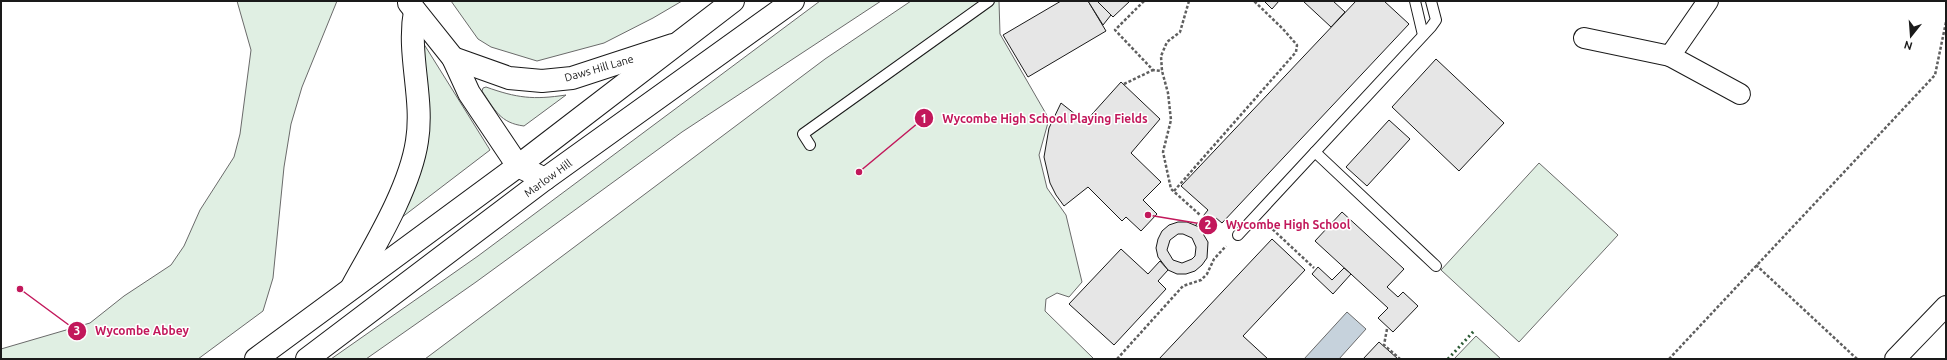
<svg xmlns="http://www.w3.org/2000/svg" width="1947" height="360" viewBox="0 0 1947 360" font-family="Ubuntu,sans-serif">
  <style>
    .green { fill: #e0efe3; stroke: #6a6a6a }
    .water { fill: #c6d2dc; stroke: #6a6a6a }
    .building { fill: #e6e6e6; stroke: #1a1a1a; fill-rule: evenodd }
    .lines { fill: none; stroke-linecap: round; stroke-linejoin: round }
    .service-casing { stroke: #1a1a1a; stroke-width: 12 }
    .minor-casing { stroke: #1a1a1a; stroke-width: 22 }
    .tertiary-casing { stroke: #1a1a1a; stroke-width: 24 }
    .primary-casing { stroke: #1a1a1a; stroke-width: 24 }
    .path { stroke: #5f5f5f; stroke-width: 2.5; stroke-dasharray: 3 2; stroke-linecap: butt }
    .service { stroke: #fff; stroke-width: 10 }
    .minor { stroke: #fff; stroke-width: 20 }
    .tertiary { stroke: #fff; stroke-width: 22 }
    .primary { stroke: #fff; stroke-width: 22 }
    .hedge { stroke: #2b5a34; stroke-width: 3; stroke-dasharray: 2 3; stroke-linecap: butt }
    .labels { text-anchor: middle; stroke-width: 3; stroke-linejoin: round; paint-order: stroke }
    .street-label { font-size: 11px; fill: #1a1a1a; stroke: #fff }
    .leader { fill: none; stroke: #c2185b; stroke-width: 1.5 }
    .callout-dot { fill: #c2185b; stroke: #fff; stroke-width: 1.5 }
    .mark-label { font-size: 12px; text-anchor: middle; font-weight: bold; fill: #fff }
    .callout-label { font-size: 12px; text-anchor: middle; font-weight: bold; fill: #c2185b; stroke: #fff; stroke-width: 3; stroke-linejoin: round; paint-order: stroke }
  </style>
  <rect width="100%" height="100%" fill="#fff"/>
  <g class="green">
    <path d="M237,1H337L302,87L291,124L284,167L273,278L263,311L198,359H1V349L90,323L124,296L171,265L184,246L200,210L234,157L240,134L251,50Z"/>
    <path d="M451,1H682L653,18L604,43L537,61L491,47L478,39Z"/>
    <path d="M820,1H881L682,132L476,282L366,359H331L478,256Z"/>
    <path d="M911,1H999L1000,34L1049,119L1039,155L1047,188L1066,215L1082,282L1069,297L1057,293L1046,299L1045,311L1094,359H425L825,59Z"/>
    <path d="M422,41L490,150L401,218Z"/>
    <path d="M486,87C517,98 533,100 566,95L524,126C500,123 495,110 482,91L483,88Z"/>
    <path d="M1539,163L1618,235L1519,342L1441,270Z"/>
    <path d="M1476,336L1501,359H1454Z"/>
  </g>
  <path class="water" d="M1347,312L1366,329L1339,359H1304Z"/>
  <g class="building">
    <path d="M1061,1H1088L1106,31L1028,77L1003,35Z"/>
    <path d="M1088,1H1097L1111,15L1103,25Z"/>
    <path d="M1097,1H1130L1113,17Z"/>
    <path d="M1264,1H1279L1272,9Z"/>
    <path d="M1303,1H1333L1345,12L1331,27Z"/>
    <path d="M1356,1H1384L1409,24L1222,223L1216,218L1203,232L1195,226L1208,210L1181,186Z"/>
    <path d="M1436,59L1504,123L1459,171L1392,107Z"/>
    <path d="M1121,82L1160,119L1131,153L1161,182L1143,200L1157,214L1141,231L1126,217L1122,221L1088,187L1064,206L1056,195L1050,183L1044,157L1049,128L1061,103L1085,122Z"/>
    <path d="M1389,120L1410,139L1367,186L1346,167Z"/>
    <path d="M1342,212L1404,269L1387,287L1398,297L1403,292L1418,306L1393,332L1378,318L1388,308L1315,241Z"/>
    <path d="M1178,222H1187L1199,227L1208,242L1207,258L1202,265L1195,271L1186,274H1177L1168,270L1158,257L1156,248L1158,239L1162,231L1169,225ZM1178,234H1183L1192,238L1196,247L1195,256L1192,259L1182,263L1173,260L1167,250L1170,240Z"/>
    <path d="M1272,239L1305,270L1243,336L1268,359H1159Z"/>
    <path d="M1121,249L1148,274L1160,261L1168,270L1158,281L1166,289L1114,345L1069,304Z"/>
    <path d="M1318,267L1332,280L1344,268L1351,274L1333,294L1312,274Z"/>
    <path d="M1379,342L1398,359H1363Z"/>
  </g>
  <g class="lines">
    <g class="service-casing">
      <g id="service">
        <path d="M1415,1L1423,35"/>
        <path d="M810,145L803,134L989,1"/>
        <path d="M1315,152L1436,266"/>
        <path d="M1238,235L1431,27L1436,20L1431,1"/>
      </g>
    </g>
    <g class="minor-casing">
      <g id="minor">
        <path d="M1584,38L1670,56L1708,1"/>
        <path d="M1670,56L1740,94"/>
        <path d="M1895,359L1946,306"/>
      </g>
    </g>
    <g class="tertiary-casing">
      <g id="tertiary">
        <path d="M409,3L453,58L469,93L518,166L545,179"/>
        <path d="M453,58L509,78L542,81L572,78L673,45"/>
        <path d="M352,287C375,245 410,188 417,141C424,98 407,54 415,11"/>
      </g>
    </g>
    <g class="primary-casing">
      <g id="primary">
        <path d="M256,359L518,166L733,1"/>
        <path d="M307,359L545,179L793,1"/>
      </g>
    </g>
    <g class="path">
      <path d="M1144,1L1115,30L1153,70L1162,71"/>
      <path d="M1189,1L1180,32L1167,42L1161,56L1162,71L1168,93L1171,120L1163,152L1171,189L1200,215"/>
      <path d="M1124,84L1153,70"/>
      <path d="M1174,191L1296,52L1297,45L1283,29L1254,1"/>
      <path d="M1269,226L1314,268"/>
      <path d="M1756,265L1857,359"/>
      <path d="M1387,329L1384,345L1400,359"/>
      <path d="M1117,359L1183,286L1201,280L1207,274L1214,259L1226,246"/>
      <path d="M1669,359L1935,75L1946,22"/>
    </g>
    <use href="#service" class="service"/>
    <use href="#minor" class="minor"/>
    <use href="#tertiary" class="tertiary"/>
    <use href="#primary" class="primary"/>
    <path class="hedge" d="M1448,359L1474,331"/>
  </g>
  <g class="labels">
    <g class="street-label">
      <text transform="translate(599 68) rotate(-16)" y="4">Daws Hill Lane</text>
      <text transform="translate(548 178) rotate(-36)" y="4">Marlow Hill</text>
    </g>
  </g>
  <path class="leader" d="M859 172L924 118M1148 215L1208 225M20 289L77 331"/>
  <g class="callout-dot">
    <circle cx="859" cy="172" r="4"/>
    <circle cx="1148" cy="215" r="4"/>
    <circle cx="20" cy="289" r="4"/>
    <circle cx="924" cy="118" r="10"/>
    <circle cx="1208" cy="225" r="10"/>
    <circle cx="77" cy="331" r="10"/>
  </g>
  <g class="mark-label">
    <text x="924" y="123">1</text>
    <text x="1208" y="229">2</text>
    <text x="77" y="335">3</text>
  </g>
  <g class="callout-label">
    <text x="1045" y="123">Wycombe High School Playing Fields</text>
    <text x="1288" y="229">Wycombe High School</text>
    <text x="142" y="335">Wycombe Abbey</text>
  </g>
  <rect width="1947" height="360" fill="none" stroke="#1a1a1a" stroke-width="4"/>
  <g transform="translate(1911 36) rotate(197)" stroke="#ffffff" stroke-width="3" paint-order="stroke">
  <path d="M0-3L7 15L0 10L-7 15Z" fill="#1a1a1a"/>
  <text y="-6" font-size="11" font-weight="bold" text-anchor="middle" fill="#1a1a1a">N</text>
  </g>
</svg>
